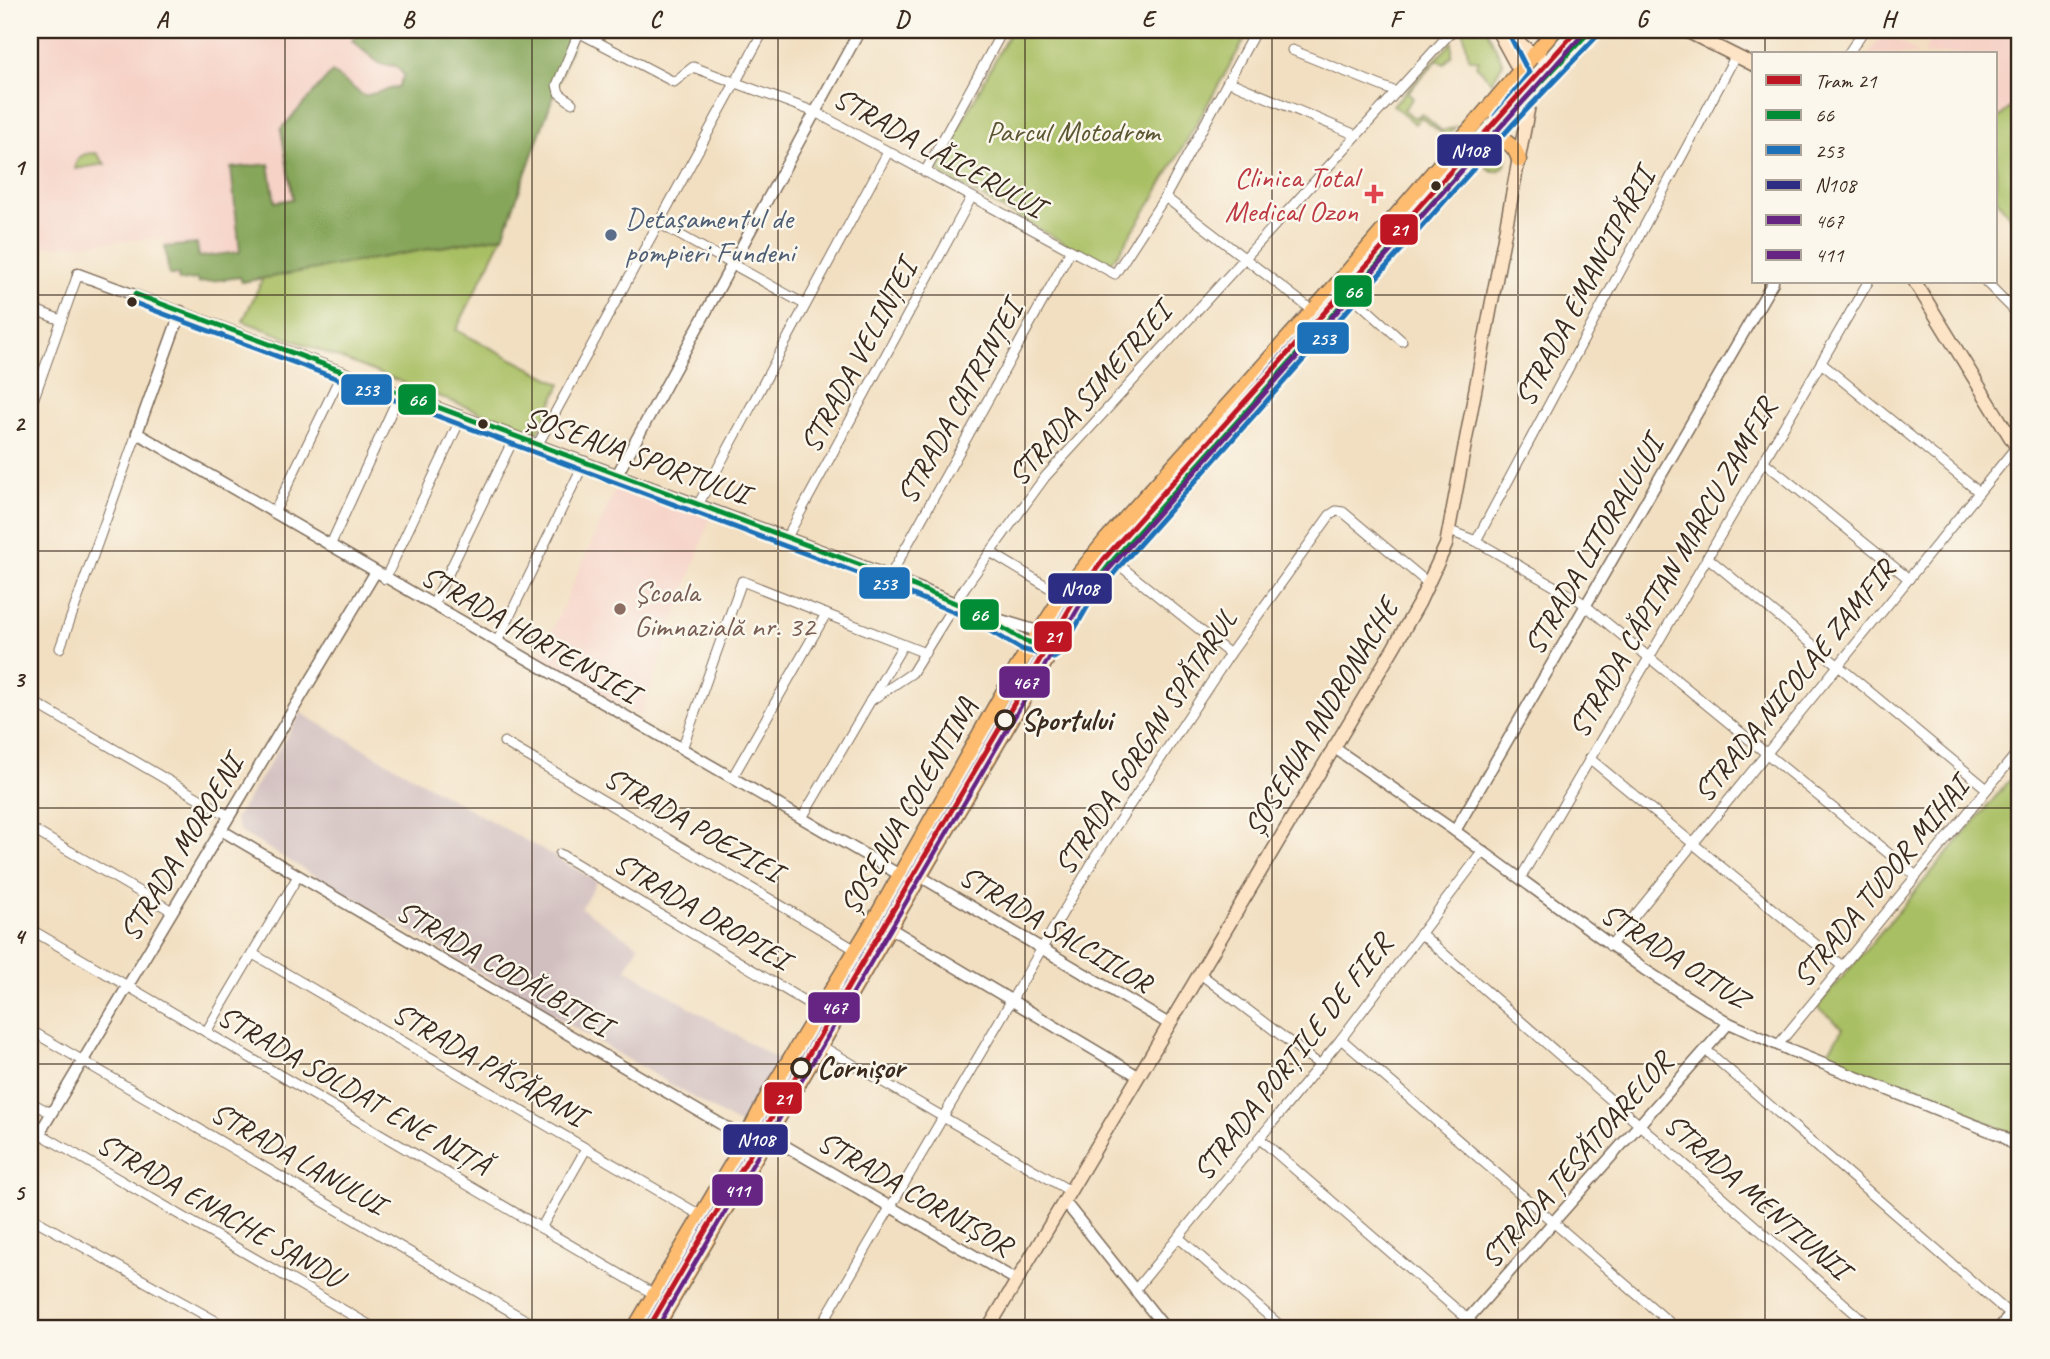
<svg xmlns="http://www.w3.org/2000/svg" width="2050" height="1359" viewBox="0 0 2050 1359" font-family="Caveat,sans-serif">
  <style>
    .built { fill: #f6d1c6 }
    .industrial { fill: #d1bfbf }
    .green { fill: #a9bf64; stroke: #727441; stroke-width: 2 }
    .forest { fill: #86a65a; stroke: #60683c; stroke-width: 2 }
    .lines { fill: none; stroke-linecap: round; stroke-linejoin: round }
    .minor-casing { stroke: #7b6957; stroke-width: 11 }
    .tertiary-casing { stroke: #7b6957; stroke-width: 13 }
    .secondary-casing { stroke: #7b6957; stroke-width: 15 }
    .primary-casing { stroke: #7b6957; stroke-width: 17 }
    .minor { stroke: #fff; stroke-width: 9 }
    .tertiary { stroke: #fff; stroke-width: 10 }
    .secondary { stroke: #fee4c6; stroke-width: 12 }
    .primary { stroke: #fdbc70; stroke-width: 14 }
    .bus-1-casing { stroke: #fbf7ec; stroke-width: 10 }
    .bus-2-casing { stroke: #fbf7ec; stroke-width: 10 }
    .bus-3-casing { stroke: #fbf7ec; stroke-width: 10 }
    .bus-4-casing { stroke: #fbf7ec; stroke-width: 10 }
    .bus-5-casing { stroke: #fbf7ec; stroke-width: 10 }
    .bus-1 { stroke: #008d36; stroke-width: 5 }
    .bus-2 { stroke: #1d71b8; stroke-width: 5 }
    .bus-3 { stroke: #2d2e83; stroke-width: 5 }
    .bus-4 { stroke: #662483; stroke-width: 5 }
    .bus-5 { stroke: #662483; stroke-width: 5 }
    .tram-1-casing { stroke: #fbf7ec; stroke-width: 10 }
    .tram-1 { stroke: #be1622; stroke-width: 5 }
    .grid { fill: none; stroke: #3b2a1e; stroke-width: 2; stroke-opacity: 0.55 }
    .bus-dot { fill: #3b2a1e; stroke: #fbf7ec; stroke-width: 2.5 }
    .health-dot { fill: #e0444e; stroke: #fbf7ec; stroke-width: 2.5 }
    .service-dot { fill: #5c6f8a; stroke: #fbf7ec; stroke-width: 2.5 }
    .education-dot { fill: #8d6e63; stroke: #fbf7ec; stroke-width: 2.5 }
    .stop-dot { fill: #fbf7ec; stroke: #3b2a1e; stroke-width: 3.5 }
    .labels { text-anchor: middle; stroke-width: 5; stroke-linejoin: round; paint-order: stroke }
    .park-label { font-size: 30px; fill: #5c5733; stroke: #fbf7ec }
    .street-label { font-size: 30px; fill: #3b2a1e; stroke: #fbf7ec }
    .health-label { font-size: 30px; fill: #be3a42; stroke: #fbf7ec; text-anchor: end }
    .service-label { font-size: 30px; fill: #4e5e75; stroke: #fbf7ec; text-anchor: start }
    .education-label { font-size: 30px; fill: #785e54; stroke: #fbf7ec; text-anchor: start }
    .stop-label { font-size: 30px; font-weight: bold; fill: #3b2a1e; stroke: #fbf7ec; text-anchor: start }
    .line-badge { stroke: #fbf7ec; stroke-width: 2.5 }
    .badge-label { font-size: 19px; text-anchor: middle; font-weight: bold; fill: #fff }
    .neatline { fill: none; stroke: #3b2a1e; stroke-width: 2.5 }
    .grid-label { font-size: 23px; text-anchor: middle; font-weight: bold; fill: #3b2a1e }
  </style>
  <rect width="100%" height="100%" fill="#fbf7ec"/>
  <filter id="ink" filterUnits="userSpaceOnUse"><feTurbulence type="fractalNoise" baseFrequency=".0143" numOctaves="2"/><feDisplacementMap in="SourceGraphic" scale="14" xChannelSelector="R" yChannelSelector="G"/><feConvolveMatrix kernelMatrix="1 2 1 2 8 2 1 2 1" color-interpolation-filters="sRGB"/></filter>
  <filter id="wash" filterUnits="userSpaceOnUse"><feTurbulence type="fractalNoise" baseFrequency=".00686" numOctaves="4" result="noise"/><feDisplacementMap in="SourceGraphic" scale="28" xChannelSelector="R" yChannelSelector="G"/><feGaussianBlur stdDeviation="1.57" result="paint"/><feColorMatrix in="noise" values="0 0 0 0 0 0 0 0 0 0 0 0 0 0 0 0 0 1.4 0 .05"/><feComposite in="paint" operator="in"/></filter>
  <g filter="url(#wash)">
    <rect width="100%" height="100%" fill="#f2dfc1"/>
    <g class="built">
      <path d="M30,30H575L198,283L197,279L179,281L169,275L163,238L33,248L43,299L30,296Z"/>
      <path d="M1936,30H2020V100L1996,120V54H1923Z"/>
      <path d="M1884,32L1919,54H1869Z"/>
      <path d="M619,481L711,516L641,716L539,660Z"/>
    </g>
    <path class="industrial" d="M301,713L597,881L581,908L639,946L626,969L780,1061L742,1126L240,832L235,819Z"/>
    <g class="green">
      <path d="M1011,30H1250L1155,196L1118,254L1109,263H1100L944,176L937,169Z"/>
      <path d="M1463,30H1487L1503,63L1492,82L1476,65L1479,61L1469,59Z"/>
      <path d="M1452,42V55L1444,64L1437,60L1408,92L1413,98L1404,109L1414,118L1422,114L1442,131L1455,127L1447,137L1420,117L1415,124L1393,105Z"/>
      <path d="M2020,100V230L1996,198V120Z"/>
      <circle cx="1495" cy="160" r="11"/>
      <path d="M96,153L105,164L75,169C76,156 84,153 96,153Z"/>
      <path d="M503,236L456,330L561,384L537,434L243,321L263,278Z"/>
      <path d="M2020,768V1137L1826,1055L1843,1028L1817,1007Z"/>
    </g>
    <path class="forest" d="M360,30H517L542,40L547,30H577L503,236L242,282L240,277L198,283L197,279L179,281L178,275H169L165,247L197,244L199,257L240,252L231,168L269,164L275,202L293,199L281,129L332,72L364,96L398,87L404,75L396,66L380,64L352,41Z"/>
  </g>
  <g filter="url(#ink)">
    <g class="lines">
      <g class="minor-casing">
        <g id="minor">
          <path d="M578,32L674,82L693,67L815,112L1115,274L1165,197L1256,30"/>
          <path d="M1292,50L1396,92"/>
          <path d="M1848,54L1864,30"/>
          <path d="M1230,82L1356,135"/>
          <path d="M572,103L559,93L557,85L580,30"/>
          <path d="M925,172L1003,30"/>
          <path d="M1165,197L1312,310"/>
          <path d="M660,224L804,304"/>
          <path d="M1986,282L2020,316"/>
          <path d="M1350,294L1402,341"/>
          <path d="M30,308L61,320"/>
          <path d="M1821,363L1979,492"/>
          <path d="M30,409L78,274"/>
          <path d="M538,444L764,30"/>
          <path d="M1763,461L1909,579"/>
          <path d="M699,503L888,152"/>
          <path d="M274,513L343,371"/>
          <path d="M1450,531L1476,541L1580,601L1915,875"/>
          <path d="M787,537L971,198"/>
          <path d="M1476,541L1736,55"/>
          <path d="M330,546L400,393"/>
          <path d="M990,552L1063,596"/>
          <path d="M1707,557L1987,789"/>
          <path d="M1113,560L1230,654"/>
          <path d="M890,576L1070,252"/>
          <path d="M385,579L462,416"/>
          <path d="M433,605L515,436"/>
          <path d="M497,642L585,461"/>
          <path d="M60,648L137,433"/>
          <path d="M30,700L229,816"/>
          <path d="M870,701L912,673L965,587L1045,477L1453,30"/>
          <path d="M504,742L856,950"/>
          <path d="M682,749L742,581L925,653"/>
          <path d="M1589,758L1842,966"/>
          <path d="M732,778L826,614"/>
          <path d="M802,818L903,645"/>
          <path d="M30,828L172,911"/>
          <path d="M560,854L819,1010"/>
          <path d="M1520,879L1868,282"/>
          <path d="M30,929L654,1294"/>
          <path d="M1420,933L1873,1329"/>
          <path d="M1610,946L2016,447"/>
          <path d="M253,954L700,1215"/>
          <path d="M1199,973L1320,1065"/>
          <path d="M30,1030L541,1329"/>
          <path d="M206,1032L298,876"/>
          <path d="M1341,1039L1677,1329"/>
          <path d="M1778,1045L2020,749"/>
          <path d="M823,1047L1070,1191"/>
          <path d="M1706,1050L2020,1323"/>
          <path d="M30,1102L51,1113"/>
          <path d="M39,1133L376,1329"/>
          <path d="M1260,1139L1479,1329"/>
          <path d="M30,1217L230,1329"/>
          <path d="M541,1228L586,1149"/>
          <path d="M1179,1238L1284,1329"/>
          <path d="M1135,1290L1341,1039L1483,851"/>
          <path d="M30,1327L34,1329"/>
          <path d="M819,1329L1096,856L1230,654L1330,515L1336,511L1343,512L1429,584"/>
        </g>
      </g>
      <g class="tertiary-casing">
        <g id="tertiary">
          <path d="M78,274L890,576L972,610L1025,641L1053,649"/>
          <path d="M181,311L137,433L900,875"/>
          <path d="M618,473L860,30"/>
          <path d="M994,618L1031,629L1043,638"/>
          <path d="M1333,747L1455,831L1645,970L1729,1023L1789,1050L2002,1136L2020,1150"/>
          <path d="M221,830L736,1133"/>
          <path d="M1455,831L1773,282"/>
          <path d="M918,875L1169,1024"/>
          <path d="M890,928L1138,1076"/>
          <path d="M770,1137L1018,1281"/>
          <path d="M30,1149L375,573"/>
          <path d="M1064,1201L1166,1329"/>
          <path d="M1459,1329L1729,1023"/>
          <path d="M1998,1329L2020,1304"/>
        </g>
      </g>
      <g class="secondary-casing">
        <g id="secondary">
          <path d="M1506,30C1521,44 1545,71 1567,58"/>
          <path d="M1684,30L1754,65"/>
          <path d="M1915,282L2020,453"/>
          <path d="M988,1329L1394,647L1419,603L1446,545L1529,105L1527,85L1497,30"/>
        </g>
      </g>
      <g class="primary-casing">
        <g id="primary">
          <path d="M1487,141C1502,136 1515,144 1519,160"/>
          <path d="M634,1329L737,1155L768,1095L879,912L1018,666L1068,587L1105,541L1344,276L1555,30"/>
          <path d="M655,1329L1082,599L1113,560L1284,367L1591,30"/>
        </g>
      </g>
      <use href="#minor" class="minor"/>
      <use href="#tertiary" class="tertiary"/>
      <use href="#secondary" class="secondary"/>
      <use href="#primary" class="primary"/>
      <g class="bus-1-casing">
        <path id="bus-1" d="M135,294L890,576L972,610L1025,641L1053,649L1082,599L1113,560L1508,117L1591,30"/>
      </g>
      <g class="bus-2-casing">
        <g id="bus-2">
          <path d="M1495,116L1529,73L1507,30"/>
          <path d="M132,302L887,584L968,618L1021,649L1054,658L1060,654L1089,604L1120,566L1514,123L1597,36"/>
        </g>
      </g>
      <g class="bus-3-casing">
        <path id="bus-3" d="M647,1325L1075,594L1277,361L1579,30"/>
      </g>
      <g class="bus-4-casing">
        <path id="bus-4" d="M646,1329L1078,591L1574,30"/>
      </g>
      <g class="bus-5-casing">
        <path id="bus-5" d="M656,1329L1085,596L1581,36"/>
      </g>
      <use href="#bus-1" class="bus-1"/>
      <use href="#bus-2" class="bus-2"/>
      <use href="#bus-3" class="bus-3"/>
      <use href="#bus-4" class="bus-4"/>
      <use href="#bus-5" class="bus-5"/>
      <g class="tram-1-casing">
        <path id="tram-1" d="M648,1329L1080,591L1104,559L1577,30"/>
      </g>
      <use href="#tram-1" class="tram-1"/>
    </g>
  </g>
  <path class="grid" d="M285,30V1329M532,30V1329M778,30V1329M1025,30V1329M1272,30V1329M1518,30V1329M1765,30V54M1765,282V1329M30,295H2020M30,551H2020M30,808H2020M30,1064H2020"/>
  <g class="bus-dot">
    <circle cx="1436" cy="186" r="6"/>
    <circle cx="132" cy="302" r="6"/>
    <circle cx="483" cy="424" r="6"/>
  </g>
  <path class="health-dot" d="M1370.5 183.5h7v7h7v7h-7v7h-7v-7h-7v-7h7z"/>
  <circle class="service-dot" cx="611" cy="235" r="7"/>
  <circle class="education-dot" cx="620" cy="609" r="7"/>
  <g class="stop-dot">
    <circle cx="1005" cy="720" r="9"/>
    <circle cx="801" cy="1068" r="9"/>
  </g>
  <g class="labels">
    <g class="park-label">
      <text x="1073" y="141">Parcul Motodrom</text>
    </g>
    <g class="street-label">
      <text transform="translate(939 152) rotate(29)" y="10">STRADA LĂICERULUI</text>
      <text transform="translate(1584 287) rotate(-62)" y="10">STRADA EMANCIPĂRII</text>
      <text transform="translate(858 356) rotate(-62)" y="10">STRADA VELINȚEI</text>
      <text transform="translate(1089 394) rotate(-49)" y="10">STRADA SIMETRIEI</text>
      <text transform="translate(959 402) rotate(-61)" y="10">STRADA CATRINȚEI</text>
      <text transform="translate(637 455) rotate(20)" y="10">ȘOSEAUA SPORTULUI</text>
      <text transform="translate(1593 545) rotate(-60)" y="10">STRADA LITORALULUI</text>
      <text transform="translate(1672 568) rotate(-60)" y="10">STRADA CĂPITAN MARCU ZAMFIR</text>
      <text transform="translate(530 634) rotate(30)" y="10">STRADA HORTENSIEI</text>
      <text transform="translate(1794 681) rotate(-51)" y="10">STRADA NICOLAE ZAMFIR</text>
      <text transform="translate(1321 717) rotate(-59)" y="10">ȘOSEAUA ANDRONACHE</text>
      <text transform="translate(1145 742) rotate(-57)" y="10">STRADA GORGAN SPĂTARUL</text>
      <text transform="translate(908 806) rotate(-60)" y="10">ȘOSEAUA COLENTINA</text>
      <text transform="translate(693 824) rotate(30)" y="10">STRADA POEZIEI</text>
      <text transform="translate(181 848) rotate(-59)" y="10">STRADA MOROENI</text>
      <text transform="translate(1880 882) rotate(-51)" y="10">STRADA TUDOR MIHAI</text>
      <text transform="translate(702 911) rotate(31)" y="10">STRADA DROPIEI</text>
      <text transform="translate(1056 929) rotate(31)" y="10">STRADA SALCIILOR</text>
      <text transform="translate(1675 956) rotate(33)" y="10">STRADA OITUZ</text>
      <text transform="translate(504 968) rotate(30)" y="10">STRADA CODĂLBIȚEI</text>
      <text transform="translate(1292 1057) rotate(-52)" y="10">STRADA PORȚILE DE FIER</text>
      <text transform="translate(489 1064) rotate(30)" y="10">STRADA PĂSĂRANI</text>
      <text transform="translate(354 1090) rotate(30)" y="10">STRADA SOLDAT ENE NIȚĂ</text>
      <text transform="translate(298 1158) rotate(30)" y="10">STRADA LANULUI</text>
      <text transform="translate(1576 1160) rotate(-49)" y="10">STRADA ȚESĂTOARELOR</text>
      <text transform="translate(915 1193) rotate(30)" y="10">STRADA CORNIȘOR</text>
      <text transform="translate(1757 1196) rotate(41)" y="10">STRADA MENȚIUNII</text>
      <text transform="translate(220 1210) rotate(30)" y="10">STRADA ENACHE SANDU</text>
    </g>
    <g class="health-label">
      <text x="1358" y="187">Clinica Total<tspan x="1358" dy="34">Medical Ozon</tspan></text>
    </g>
    <g class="service-label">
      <text x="625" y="228">Detașamentul de<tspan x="625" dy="34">pompieri Fundeni</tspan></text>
    </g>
    <g class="education-label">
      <text x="634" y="602">Școala<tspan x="634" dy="34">Gimnazială nr. 32</tspan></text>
    </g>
    <g class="stop-label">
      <text x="1021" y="730">Sportului</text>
      <text x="817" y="1078">Cornișor</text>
    </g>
  </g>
  <g class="line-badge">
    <rect x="1436" y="133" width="67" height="34" rx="7" fill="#2d2e83"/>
    <rect x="1379" y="213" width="40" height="33" rx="7" fill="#be1622"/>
    <rect x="1333" y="274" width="40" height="34" rx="7" fill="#008d36"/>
    <rect x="1296" y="321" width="54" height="34" rx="7" fill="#1d71b8"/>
    <rect x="340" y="373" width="53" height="33" rx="7" fill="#1d71b8"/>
    <rect x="397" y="383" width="40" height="33" rx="7" fill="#008d36"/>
    <rect x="858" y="566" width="53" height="34" rx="7" fill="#1d71b8"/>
    <rect x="1047" y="572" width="66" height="33" rx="7" fill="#2d2e83"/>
    <rect x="959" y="598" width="41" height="33" rx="7" fill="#008d36"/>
    <rect x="1033" y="620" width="40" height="33" rx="7" fill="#be1622"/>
    <rect x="998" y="665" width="53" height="34" rx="7" fill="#662483"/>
    <rect x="807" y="991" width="54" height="33" rx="7" fill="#662483"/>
    <rect x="763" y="1081" width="40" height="34" rx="7" fill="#be1622"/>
    <rect x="722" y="1123" width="67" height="33" rx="7" fill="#2d2e83"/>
    <rect x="711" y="1173" width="53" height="34" rx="7" fill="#662483"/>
  </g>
  <g class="badge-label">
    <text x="1470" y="157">N108</text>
    <text x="1399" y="236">21</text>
    <text x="1353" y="298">66</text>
    <text x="1323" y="345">253</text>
    <text x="366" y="396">253</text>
    <text x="417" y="406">66</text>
    <text x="884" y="590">253</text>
    <text x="1080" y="595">N108</text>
    <text x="979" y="621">66</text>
    <text x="1053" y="643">21</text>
    <text x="1025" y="689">467</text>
    <text x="834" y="1014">467</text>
    <text x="783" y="1105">21</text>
    <text x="756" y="1146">N108</text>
    <text x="737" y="1197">411</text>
  </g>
  <rect width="2050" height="1359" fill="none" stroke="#fbf7ec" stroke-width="77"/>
  <rect x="1752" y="52" width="245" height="231" fill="#fbf7ec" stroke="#aea59a" stroke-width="2"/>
  <rect x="1766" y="75" width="35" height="10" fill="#be1622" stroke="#aea59a" stroke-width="2"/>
  <text x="1815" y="88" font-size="21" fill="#3b2a1e">Tram 21</text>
  <rect x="1766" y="110" width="35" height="10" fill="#008d36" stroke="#aea59a" stroke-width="2"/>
  <text x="1815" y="122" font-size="21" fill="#3b2a1e">66</text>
  <rect x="1766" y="145" width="35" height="10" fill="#1d71b8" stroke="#aea59a" stroke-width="2"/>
  <text x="1815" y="158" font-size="21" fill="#3b2a1e">253</text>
  <rect x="1766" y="180" width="35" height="10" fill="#2d2e83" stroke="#aea59a" stroke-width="2"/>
  <text x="1815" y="192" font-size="21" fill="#3b2a1e">N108</text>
  <rect x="1766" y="215" width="35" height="10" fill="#662483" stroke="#aea59a" stroke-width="2"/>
  <text x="1815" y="228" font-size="21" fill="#3b2a1e">467</text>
  <rect x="1766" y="250" width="35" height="10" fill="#662483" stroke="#aea59a" stroke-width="2"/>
  <text x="1815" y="262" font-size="21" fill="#3b2a1e">411</text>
  <rect x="38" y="38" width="1973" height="1282" class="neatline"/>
  <g class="grid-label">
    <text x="162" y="27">A</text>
    <text x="408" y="27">B</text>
    <text x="655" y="27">C</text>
    <text x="902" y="27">D</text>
    <text x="1148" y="27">E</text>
    <text x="1395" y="27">F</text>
    <text x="1642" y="27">G</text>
    <text x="1888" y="27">H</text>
    <text x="19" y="175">1</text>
    <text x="19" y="431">2</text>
    <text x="19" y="687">3</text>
    <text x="19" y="944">4</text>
    <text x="19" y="1200">5</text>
  </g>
</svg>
